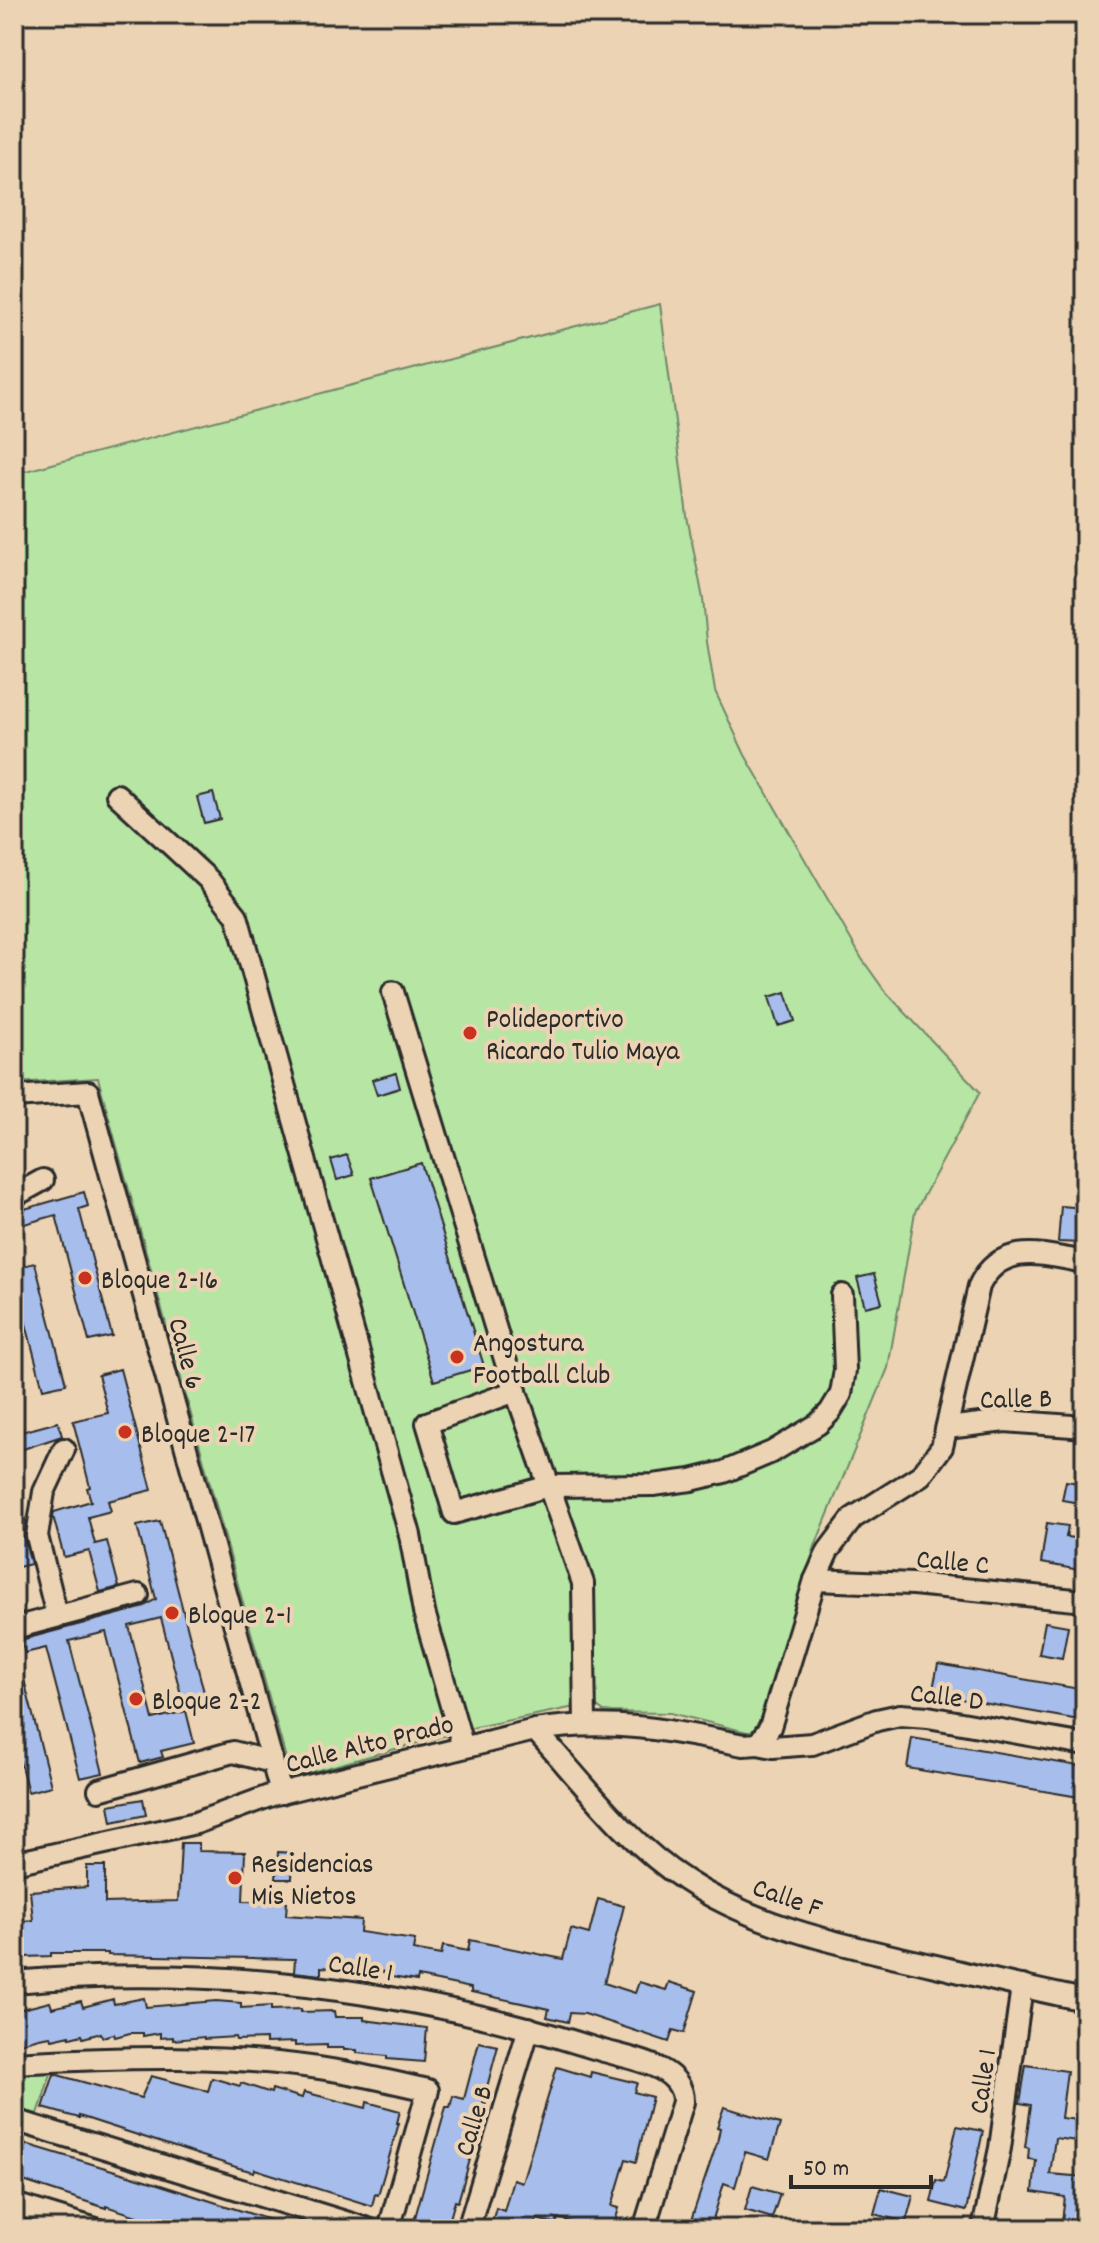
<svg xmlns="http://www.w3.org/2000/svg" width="1099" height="2243" viewBox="0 0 1099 2243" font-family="Dekko,sans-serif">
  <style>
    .green { fill: #b6e5a4; stroke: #708868; stroke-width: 2 }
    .building { fill: #a7bdeb; stroke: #2b2b2b; stroke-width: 2 }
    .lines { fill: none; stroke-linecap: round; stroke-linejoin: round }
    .minor-casing { stroke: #2b2b2b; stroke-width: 26 }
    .minor { stroke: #ebd3b3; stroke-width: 20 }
    .poi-dot { fill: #c8321e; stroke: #ebd3b3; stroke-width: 3 }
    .labels { text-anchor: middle; stroke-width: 8; stroke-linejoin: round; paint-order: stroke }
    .poi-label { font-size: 28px; fill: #2b2b2b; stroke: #ebd3b3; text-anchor: start }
    .street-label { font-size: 28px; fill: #2b2b2b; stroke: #ebd3b3 }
  </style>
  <rect width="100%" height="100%" fill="#ebd3b3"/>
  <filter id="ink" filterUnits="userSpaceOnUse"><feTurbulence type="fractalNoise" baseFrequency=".0125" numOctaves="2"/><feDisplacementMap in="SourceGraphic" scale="16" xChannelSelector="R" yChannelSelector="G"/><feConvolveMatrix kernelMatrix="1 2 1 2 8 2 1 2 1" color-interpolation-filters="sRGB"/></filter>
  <g filter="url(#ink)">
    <g class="green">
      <path d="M660,304L687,516L703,599L707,642L715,691L745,755L862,959L884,990L980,1092L915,1212L888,1368L815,1546L755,1734L670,1713L604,1712L597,1707L570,1708L476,1727L297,1776L291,1773L287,1762L98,1078L14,1083V474Z"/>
      <path d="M51,2073L38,2114L14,2108V2074Z"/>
    </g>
    <g class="building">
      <path d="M213,793L220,819L204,823L197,797Z"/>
      <path d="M786,992L795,1021L778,1026L769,997Z"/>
      <path d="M396,1073L400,1088L377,1095L372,1080Z"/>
      <path d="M347,1155L354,1175L337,1180L331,1160Z"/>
      <path d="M421,1163L484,1366L434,1381L371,1178Z"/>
      <path d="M84,1192L88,1206L79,1209L112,1336L89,1341L56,1215L14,1227V1212Z"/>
      <path d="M1061,1206L1085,1208L1083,1243L1058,1242Z"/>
      <path d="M35,1263L66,1384L43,1389L14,1278V1268Z"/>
      <path d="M874,1274L882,1303L865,1307L857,1278Z"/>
      <path d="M120,1369L152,1490L108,1501L111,1511L88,1517L95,1544L107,1541L119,1587L100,1592L89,1551L64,1557L53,1516L54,1512L91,1501L87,1488L90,1487L73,1421L108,1413L98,1375Z"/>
      <path d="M58,1422L62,1436L14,1452V1434Z"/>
      <path d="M1066,1481L1085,1484V1504L1062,1500Z"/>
      <path d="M14,1495H19L26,1522L24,1539L31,1564L14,1568Z"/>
      <path d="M160,1521L206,1700L184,1706L161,1618L129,1626L153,1719L186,1711L194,1743L161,1751L163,1757L140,1763L106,1632L69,1641L103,1773L80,1778L46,1648L25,1653L21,1640L141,1608L156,1599L137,1526Z"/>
      <path d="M1047,1523L1068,1526L1066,1537L1085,1539V1571L1041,1563Z"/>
      <path d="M1045,1622L1068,1626L1062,1658L1039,1654Z"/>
      <path d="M20,1664L51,1786L28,1792L14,1739V1665Z"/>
      <path d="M938,1664L1085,1690V1721L932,1694Z"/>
      <path d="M912,1738L1085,1767V1798L907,1768Z"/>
      <path d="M143,1799L146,1815L112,1822L109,1805Z"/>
      <path d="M181,1843H199V1851L245,1852L243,1901L287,1902L286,1915L361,1920L360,1932L415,1940L413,1950L441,1955L443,1946L468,1951L470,1940L563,1959L571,1929L589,1934L598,1899L624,1906L604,1983L635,1993L639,1982L666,1990L669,1982L697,1991L684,2033L673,2030L669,2042L585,2014L570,2013L568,2022L547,2017L549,2009L471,1992V1988L418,1977L417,1981L385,1976L386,1972L321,1967V1975L294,1972L295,1959L108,1955V1953H51V1956L25,1957L24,1921L33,1920L30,1891L87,1887V1866H105V1903L178,1901Z"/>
      <path d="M278,1852L293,1853L292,1879H276Z"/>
      <path d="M144,1998L146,2007L216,2001L241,2003V2008L271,2006V2010L301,2009V2012L334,2011L335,2017H364V2020L427,2028L424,2062L387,2059V2056L357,2053V2050H344V2048H327V2045L295,2046V2042L266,2043V2039L236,2040L235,2037L204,2039V2037L173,2040V2037L160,2038V2033L143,2036V2033H130L115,2037L114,2034L102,2037L101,2033L83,2038L82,2035L70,2038V2035L52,2039L51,2036L39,2038L21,2043L20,2040L14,2041V2011L50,2002L52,2008L81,2001L83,2007L113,1999L114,2004Z"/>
      <path d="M479,2042L498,2046L483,2102L486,2103L458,2202L455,2201L447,2229H443L414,2221L446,2107H450L453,2096L464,2099Z"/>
      <path d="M1026,2065L1067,2071L1061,2118L1085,2121V2142L1055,2138L1050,2174L1085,2177V2229H1061L1065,2197L1033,2192L1036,2160L1028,2159L1029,2148L1025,2147L1031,2105L1020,2103Z"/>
      <path d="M557,2067L590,2077L591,2072L637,2083L634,2092L652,2097L636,2162L626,2159L612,2206L619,2208L613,2229H594L558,2218L556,2224L537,2219L534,2229H490L496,2208L504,2211L513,2179L522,2182Z"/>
      <path d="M54,2074L141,2098L151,2076L208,2091L212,2078L240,2086L241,2083L271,2093L272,2089L302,2098L304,2092L366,2108L367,2102L400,2111L397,2123H399L378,2195L375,2194L372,2206L255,2169L254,2172L239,2168L79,2116V2118L43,2108Z"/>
      <path d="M724,2107L780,2124L769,2159L745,2152L735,2187L724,2183L710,2229H688L717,2143L720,2128L717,2127Z"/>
      <path d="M957,2126L983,2131L966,2211L931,2202L936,2180L944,2182Z"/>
      <path d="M14,2143L25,2147L26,2144L142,2179L289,2226V2229H177L106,2206V2208L14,2178Z"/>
      <path d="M752,2186L780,2194L772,2218L745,2210Z"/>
      <path d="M881,2188L913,2196L906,2222L874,2214Z"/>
    </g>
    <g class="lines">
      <g class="minor-casing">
        <g id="minor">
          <path d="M117,795L208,879L237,916L410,1535L424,1612L463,1747"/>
          <path d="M393,992L508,1369L583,1583L585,1724"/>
          <path d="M14,1097L88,1092L281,1793"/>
          <path d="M14,1196L43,1180"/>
          <path d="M516,1391L427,1423L454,1513L549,1486L653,1485L691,1480L724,1472L772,1452L818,1424L830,1412L841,1394L845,1370L842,1295"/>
          <path d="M947,1428L1005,1421L1085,1427"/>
          <path d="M815,1580L913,1584L1085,1601"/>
          <path d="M57,1616L37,1536L44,1492L64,1449"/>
          <path d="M14,1628L138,1595"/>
          <path d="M535,1730C582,1781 626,1842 685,1880C757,1928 848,1946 931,1965C982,1977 1033,1990 1085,2000"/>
          <path d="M758,1744L773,1747L812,1744L877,1720L900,1715L928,1717L1085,1745"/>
          <path d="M99,1790L233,1752L272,1762"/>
          <path d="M14,1863L196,1823L272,1795L535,1730C611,1718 669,1730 743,1745L758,1744L770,1727L815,1580L828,1551L853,1518L921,1475L942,1447L979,1286C1001,1240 1044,1255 1085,1262"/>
          <path d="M14,1982C209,1964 411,1989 597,2049C625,2058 684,2064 683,2102L644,2229"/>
          <path d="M14,2063C123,2057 235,2053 344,2072C372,2077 400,2084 428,2090L389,2229"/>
          <path d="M14,2120L368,2229"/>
          <path d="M14,2204L96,2229"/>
          <path d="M468,2229L529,2028"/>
          <path d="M983,2229L1000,2148L1022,1986"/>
        </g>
      </g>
      <use href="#minor" class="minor"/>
    </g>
  </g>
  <g class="poi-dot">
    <circle cx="470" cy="1033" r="8"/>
    <circle cx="85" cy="1278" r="8"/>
    <circle cx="457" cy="1357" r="8"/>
    <circle cx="125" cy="1432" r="8"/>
    <circle cx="172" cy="1613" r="8"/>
    <circle cx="136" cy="1699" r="8"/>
    <circle cx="235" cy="1878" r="8"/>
  </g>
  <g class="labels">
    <g class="poi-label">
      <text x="486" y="1027">Polideportivo<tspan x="486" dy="32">Ricardo Tulio Maya</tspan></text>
      <text x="101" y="1288">Bloque 2-16</text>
      <text x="473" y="1351">Angostura<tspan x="473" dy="32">Football Club</tspan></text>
      <text x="141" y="1442">Bloque 2-17</text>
      <text x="188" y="1623">Bloque 2-1</text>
      <text x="152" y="1709">Bloque 2-2</text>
      <text x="251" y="1872">Residencias<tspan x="251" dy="32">Mis Nietos</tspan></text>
    </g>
    <g class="street-label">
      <text transform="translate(188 1353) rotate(75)" y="10">Calle 6</text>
      <text transform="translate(1016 1397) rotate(-1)" y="10">Calle B</text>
      <text transform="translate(953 1560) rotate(5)" y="10">Calle C</text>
      <text transform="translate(947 1695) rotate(7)" y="10">Calle D</text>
      <text transform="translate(369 1742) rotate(-14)" y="10">Calle Alto Prado</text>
      <text transform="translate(788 1896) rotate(19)" y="10">Calle F</text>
      <text transform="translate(361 1966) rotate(9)" y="10">Calle 1</text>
      <text transform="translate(981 2081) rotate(-82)" y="10">Calle 1</text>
      <text transform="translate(472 2120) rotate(-73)" y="10">Calle B</text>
    </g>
  </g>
  <rect width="1099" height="2243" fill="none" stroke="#ebd3b3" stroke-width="48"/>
  <rect x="24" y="24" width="1051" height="2195" fill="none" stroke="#2b2b2b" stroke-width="3" filter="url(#ink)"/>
  <path d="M791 2175v12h140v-12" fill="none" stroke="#2b2b2b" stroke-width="4"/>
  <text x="803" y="2175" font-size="24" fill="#2b2b2b" stroke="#ebd3b3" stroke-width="6" paint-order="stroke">50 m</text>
</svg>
